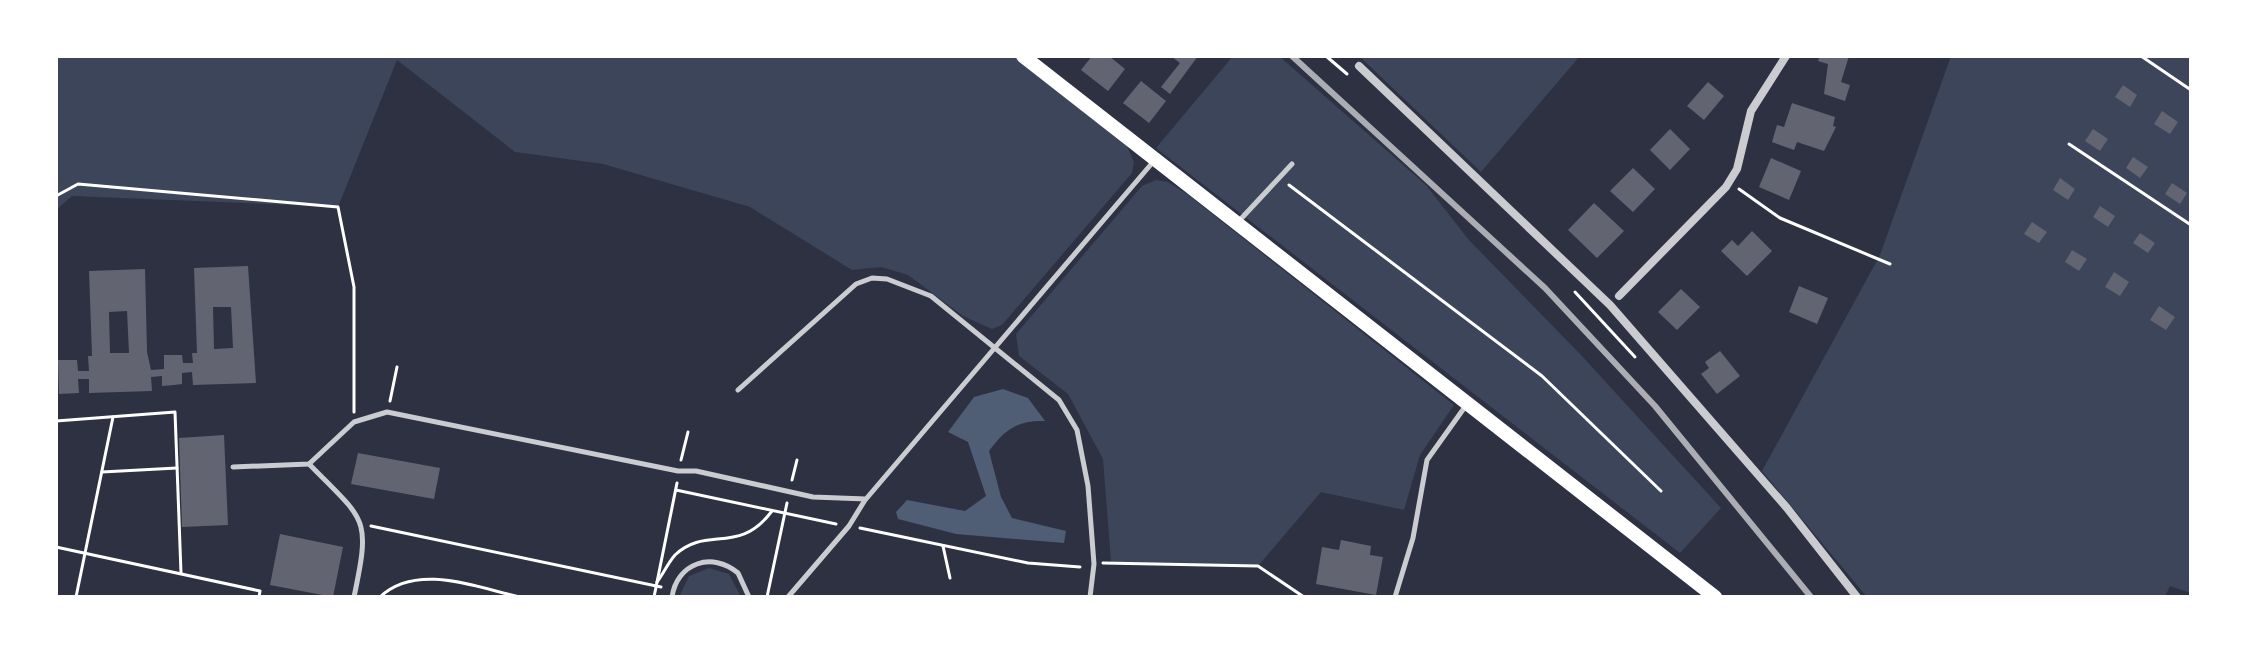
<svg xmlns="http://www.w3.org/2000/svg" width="2247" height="653" viewBox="0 0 2247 653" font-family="Commissioner,sans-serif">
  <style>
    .green { fill: #3c4559 }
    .water { fill: #4f5d75 }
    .building { fill: #626471; fill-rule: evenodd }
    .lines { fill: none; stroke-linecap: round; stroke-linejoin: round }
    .path { stroke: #fff; stroke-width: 3 }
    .service { stroke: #caccd0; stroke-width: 5 }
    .minor { stroke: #caccd0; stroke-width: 8 }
    .secondary { stroke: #fff; stroke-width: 14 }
    .rail { stroke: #abadb3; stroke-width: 6 }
  </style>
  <rect width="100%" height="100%" fill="#2d3142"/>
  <g class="green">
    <path d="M56,56H1013L1126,144L1134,162L1132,173L1002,325L992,329L963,316L908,275L881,267L852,270L750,207L603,164L515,152L397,60L338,207L72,196L56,210Z"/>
    <path d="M1233,56H1279L1426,185L1468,239L1582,356L1721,508L1680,553L1156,148Z"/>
    <path d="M1359,56H1580L1481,172Z"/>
    <path d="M1951,56H2191V593L2170,586L2165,597H1867L1762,471L1880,255Z"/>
    <path d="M1156,180L1168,182L1187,194L1454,405L1420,455L1404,510L1321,492L1258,566L1111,562L1103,459L1068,394L1019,356L1016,334L1142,186Z"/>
    <path d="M709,568L729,574L741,597H679L689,576Z"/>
  </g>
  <path class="water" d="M1003,389L1028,398L1045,421C1018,420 1005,429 989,451L1001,497L1012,518L1066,531L1064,543L956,534L898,519L896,512L907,500L965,511L986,496L968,442L948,432L974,397Z"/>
  <g class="building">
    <path d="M1092,56H1109L1125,69L1108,91L1081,70Z"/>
    <path d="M1171,56H1198L1170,94L1161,87L1180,63Z"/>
    <path d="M1820,56H1849L1841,82L1850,85L1845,101L1824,94L1828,64L1818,61Z"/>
    <path d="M1141,81L1166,101L1149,123L1123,103Z"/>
    <path d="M1708,82L1724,96L1704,120L1687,106Z"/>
    <path d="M2123,85L2137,95L2130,107L2115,97Z"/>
    <path d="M1792,103L1835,117L1833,126L1836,127L1824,151L1797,142L1794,150L1772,142L1777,125L1784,127Z"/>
    <path d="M2162,111L2178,122L2170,134L2154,124Z"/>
    <path d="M1670,129L1690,149L1670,170L1650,150Z"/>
    <path d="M2093,129L2108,139L2100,151L2085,141Z"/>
    <path d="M2133,157L2148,167L2140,178L2126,168Z"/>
    <path d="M1771,158L1801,171L1789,200L1759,187Z"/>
    <path d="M1633,168L1655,189L1633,212L1610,191Z"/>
    <path d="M2060,178L2075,189L2068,200L2053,190Z"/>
    <path d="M2172,183L2187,193L2180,204L2165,194Z"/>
    <path d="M1594,203L1624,231L1597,258L1568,230Z"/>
    <path d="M2100,206L2115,216L2108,227L2093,217Z"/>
    <path d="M2032,222L2047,232L2039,243L2024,234Z"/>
    <path d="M1752,231L1772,251L1747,276L1721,251L1732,240L1738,246Z"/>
    <path d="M2140,233L2155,243L2148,253L2133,243Z"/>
    <path d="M2072,250L2087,259L2079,271L2065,262Z"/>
    <path d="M248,266L256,383L193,385L192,372L182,373V384L174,385L162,386V376L151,377L152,391L89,393V379H78L79,393L59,394L58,360H77L78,371H89L88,356H92L89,271L145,269L147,352L151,370L164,369V355H182L183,363H193L192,353H197L194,268ZM213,307H231L233,348L214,349ZM127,311L129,353H110L109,312Z"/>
    <path d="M2114,272L2129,282L2120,296L2105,287Z"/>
    <path d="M1799,286L1828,298L1817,324L1789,312Z"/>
    <path d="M1681,289L1700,307L1677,330L1658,312Z"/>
    <path d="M2159,306L2175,317L2166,330L2150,320Z"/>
    <path d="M1720,351L1740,376L1717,394L1701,374L1709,368L1705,362Z"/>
    <path d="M224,435L228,525L182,527L179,438Z"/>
    <path d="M358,453L440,468L434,499L351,484Z"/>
    <path d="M280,534L343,547L333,597L270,585Z"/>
    <path d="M1341,540L1371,546L1370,555L1383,557L1376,595L1316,584L1322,547L1339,550Z"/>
  </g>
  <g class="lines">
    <g class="path">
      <path d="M1326,56L1347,74"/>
      <path d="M2141,56L2191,90"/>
      <path d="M2069,144L2191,225"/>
      <path d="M1289,185L1542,376L1661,491"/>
      <path d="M1739,189L1780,218L1890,264"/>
      <path d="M56,196L78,184L338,207L354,287V412"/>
      <path d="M1575,292L1635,357"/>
      <path d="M390,401L397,367"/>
      <path d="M56,421L175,412L181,573"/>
      <path d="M681,460L688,432"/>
      <path d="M102,472L177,468"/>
      <path d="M792,480L797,460"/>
      <path d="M676,490L836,524"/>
      <path d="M371,526L661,587"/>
      <path d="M860,528L1028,563L1080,567"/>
      <path d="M943,546L950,578"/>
      <path d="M56,547L260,591L259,597"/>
      <path d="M1103,563L1258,566L1304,597"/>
      <path d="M657,582C663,574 668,563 675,555C707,525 738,556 772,511"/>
      <path d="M76,597L113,417"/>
      <path d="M380,597C417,562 478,588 520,597"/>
      <path d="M654,597L677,483"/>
      <path d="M767,597L787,503"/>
    </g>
    <g class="service">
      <path d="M1238,222L1292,164"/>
      <path d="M738,390L856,284L872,278L887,279L931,296L1059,400L1077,430L1088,486L1094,564L1090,597"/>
      <path d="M309,464C366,522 371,516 354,597"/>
      <path d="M233,467L309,464L354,422L387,412L678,471H696L813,497L866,499L1153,162"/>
      <path d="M672,597C677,563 712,551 738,573L749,597"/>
      <path d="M788,597L849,526L865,500"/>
      <path d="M1395,597L1413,538L1427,460L1467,404"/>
    </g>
    <g class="minor">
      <path d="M1359,66L1610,305L1787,508L1857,597"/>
      <path d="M1619,296L1726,187L1737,169L1751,111L1786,56"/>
    </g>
    <path class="secondary" d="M1023,56L1715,597"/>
    <path class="rail" d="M1292,56L1545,288L1655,406L1811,597"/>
  </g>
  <rect width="2247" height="653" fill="none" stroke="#ffffff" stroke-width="116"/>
</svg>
